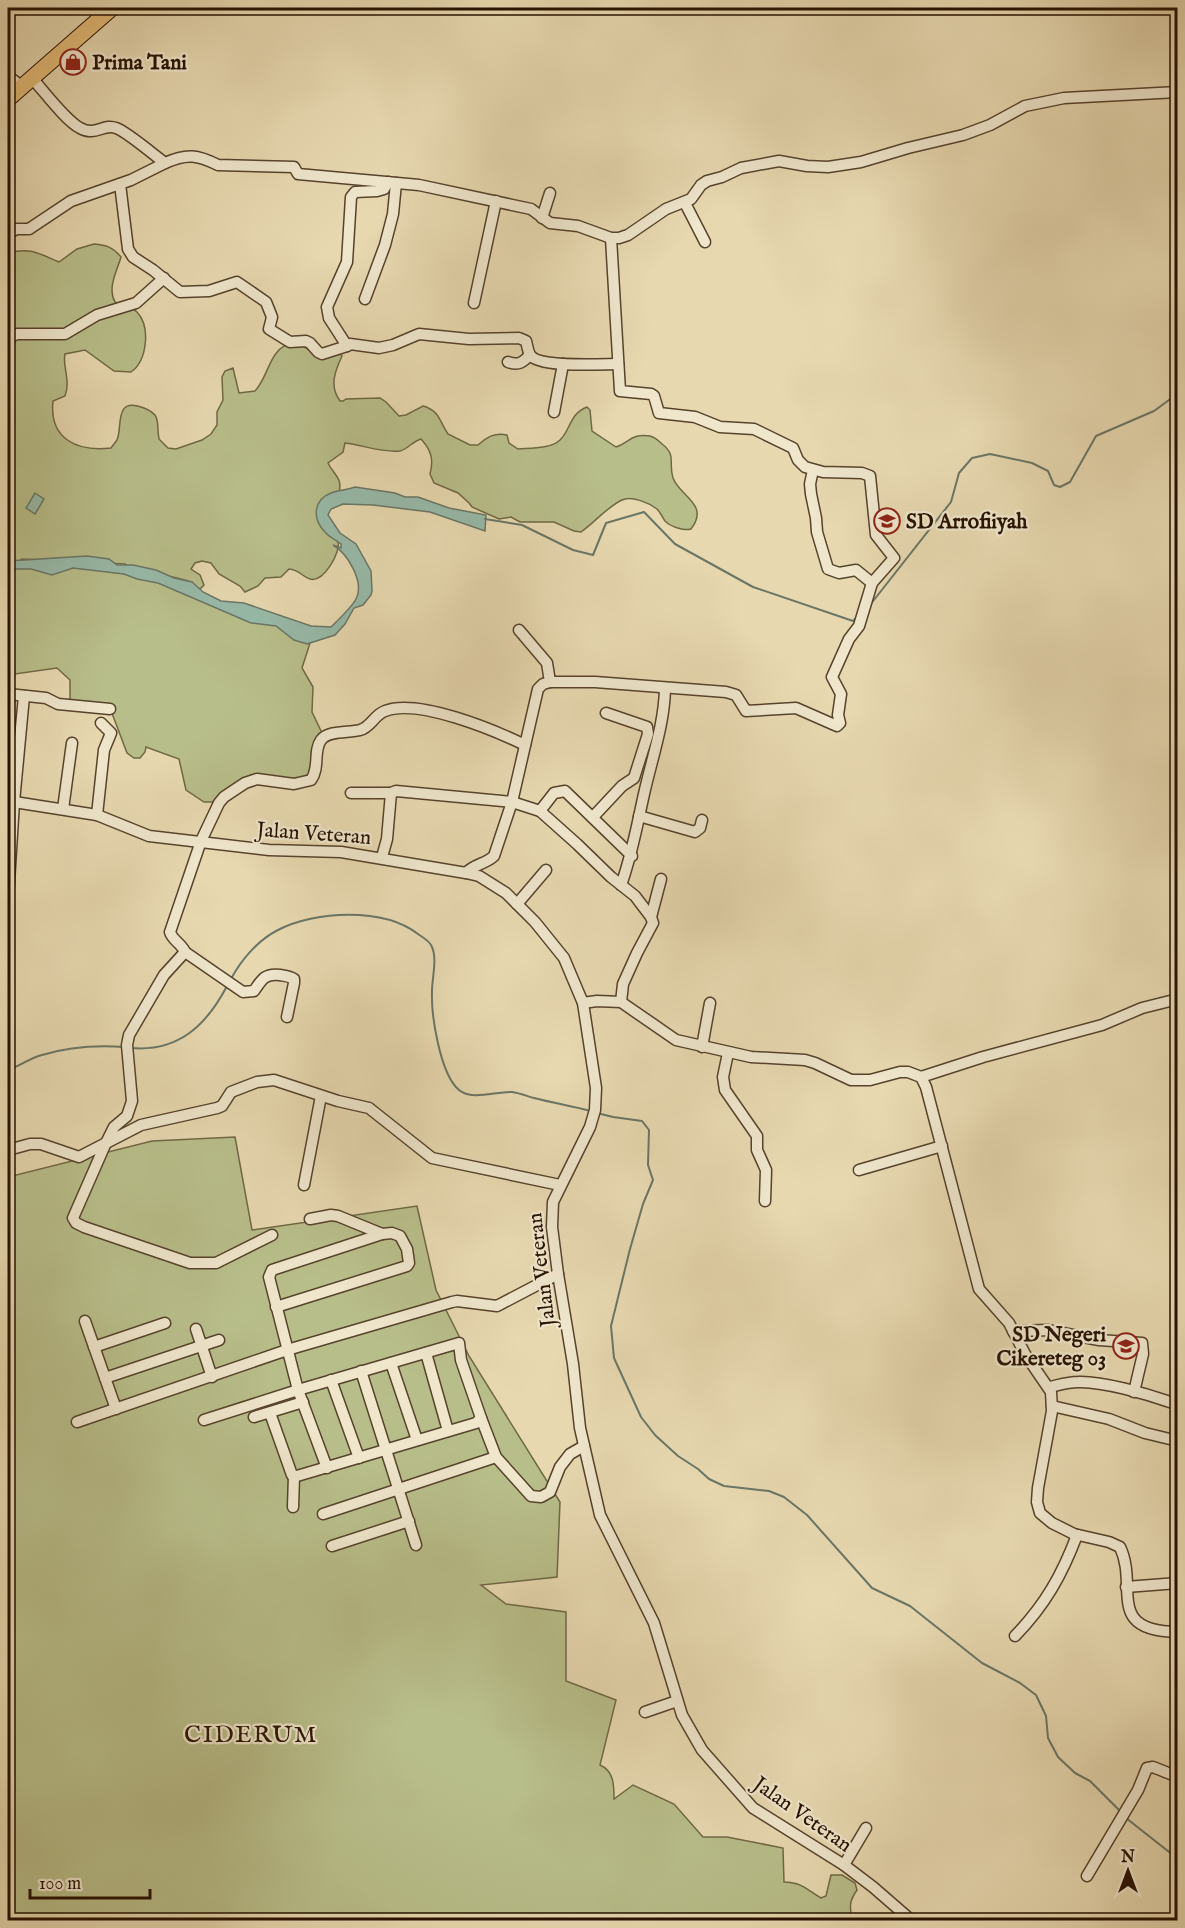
<svg xmlns="http://www.w3.org/2000/svg" width="1185" height="1928" viewBox="0 0 1185 1928" font-family="'IM FELL English',serif">
  <style>
    .green { fill: #b8be8a; stroke: #6f6845; stroke-width: 1.5 }
    .water { fill: #97baa9; stroke: #6a7665; stroke-width: 1.5 }
    .lines { fill: none; stroke-linecap: round; stroke-linejoin: round }
    .stream { stroke: #6a7665; stroke-width: 2 }
    .minor-casing { stroke: #56432c; stroke-width: 13 }
    .highway-casing { stroke: #261100; stroke-width: 17 }
    .minor { stroke: #efe6cc; stroke-width: 10 }
    .highway { stroke: #e4bc78; stroke-width: 15 }
    .labels { text-anchor: middle; stroke-width: 4.5; stroke-linejoin: round; paint-order: stroke }
    .poi-label { font-size: 21px; font-weight: bold; fill: #261100; stroke: #efe6cc; text-anchor: start }
    .street-label { font-size: 21px; fill: #261100; stroke: #efe6cc }
    .quarter-label { font-size: 24px; letter-spacing: 1.5px; fill: #261100; stroke: #efe6cc }
  </style>
  <rect width="100%" height="100%" fill="#e7d8b0"/>
  <filter id="stains"><feTurbulence type="fractalNoise" baseFrequency=".00333" numOctaves="4"/><feColorMatrix values="0 0 0 0 .2 0 0 0 0 .09 0 0 0 0 .02 0 0 0 .5 -.17"/></filter>
  <radialGradient id="worn" r=".72"><stop offset=".6" stop-color="#630" stop-opacity="0"/><stop offset="1" stop-color="#630" stop-opacity=".3"/></radialGradient>
  <g class="green">
    <path d="M94,244C106,245 113,247 121,257C117,271 107,288 115,302C123,305 131,306 137,312C151,327 147,361 131,372L114,371L85,350L65,354C62,365 71,381 65,396L53,401C49,439 77,452 111,448C113,445 115,443 117,440C123,427 113,396 144,408C162,415 156,423 159,439L168,448L176,449L202,440L211,434L217,425V412L223,400L222,377L225,371L233,368L239,393L255,391C270,375 268,348 294,342L310,350H336L342,356C335,371 329,386 340,401H343L346,399L380,398L386,402L399,416L406,415L423,406C440,411 439,421 448,434L470,445H478C487,437 495,432 507,435L509,443L518,449C530,448 551,449 560,440C570,431 570,413 587,407L590,410L592,431L616,447C629,443 631,433 650,436C654,437 659,441 662,444C677,455 668,463 673,478C680,497 710,504 691,529C684,531 671,527 665,521C662,517 661,513 657,509C649,503 631,495 622,500C607,507 595,522 581,532L574,531L554,522H520L511,517L499,519L472,507L469,503L458,493L434,483L430,474C434,459 431,450 421,439C413,441 408,449 400,451C382,453 363,445 345,443L343,452L328,463C333,474 343,478 339,492L319,508C325,518 335,530 338,542C341,551 324,583 310,579C301,576 300,570 289,569L281,577L265,578L258,586L245,592L240,586L219,574L211,563L202,561L195,563L191,569L200,575L204,585L199,590L188,581L177,578L128,567L125,564L22,559L15,564L8,565V253C30,247 38,253 59,262L77,249Z"/>
    <path d="M72,567L108,570L158,582L276,625L311,640L302,668L313,687L312,712L323,735L317,770L303,782L258,777L212,802H204L186,790L179,759L146,747L145,752L140,758H134L127,753L110,708L70,704V680L57,668L8,675V568Z"/>
    <path d="M235,1137L252,1230L417,1206L436,1290L469,1356L560,1502L557,1577L481,1585L506,1604L566,1612V1681L616,1700L600,1765C614,1771 614,1785 614,1799L633,1785L674,1804L703,1837H727L783,1848L784,1882C804,1883 805,1889 821,1898L826,1896L831,1875H842L855,1883L857,1890C850,1900 849,1906 852,1918L858,1920H8V1177L152,1141Z"/>
  </g>
  <g class="water">
    <path d="M355,487L395,493L405,497H418L449,508L486,515L485,531L430,512L373,505L343,504L331,509L328,515L340,533L356,544L371,571L372,591L371,595L363,605L354,608L345,624L335,635L307,644L294,640L276,626L251,623L158,583L137,579L124,574L73,568L52,575L31,569H8V561L87,556L109,559L117,565H133L156,570L174,578L192,582L203,592L221,601L244,603L311,626L331,627C338,620 352,607 356,599C365,582 347,553 333,545L341,548V544C336,540 329,537 325,532C312,519 313,500 331,493C338,490 347,490 355,487Z"/>
    <path d="M35,493L44,499L35,514L26,508Z"/>
  </g>
  <g class="lines">
    <g class="stream">
      <path d="M485,519L522,525L573,550L593,555L606,523L644,512L675,544L753,587L853,621L857,617"/>
      <path d="M870,605L951,502L959,473L972,458L990,454L1032,463L1048,471L1054,485L1060,487L1070,482L1096,436L1154,411L1169,400L1178,389"/>
      <path d="M231,979C241,960 258,940 278,930C315,911 383,907 418,934C422,937 428,940 431,945C438,957 432,978 432,991C431,1015 440,1074 459,1090C472,1101 496,1091 512,1092C519,1093 527,1096 534,1098C553,1103 572,1106 591,1111"/>
      <path d="M131,1048C178,1052 206,1026 227,986"/>
      <path d="M8,1070C20,1066 30,1058 42,1055C68,1047 98,1045 125,1047"/>
      <path d="M597,1113L613,1117L642,1121L649,1130L648,1165L653,1180L643,1204L630,1249L611,1326L614,1358L641,1417L655,1435L678,1456L698,1469L709,1479L724,1486L769,1491L784,1497L807,1515L872,1588L910,1606L982,1663L1020,1683L1036,1695L1046,1716L1048,1738L1058,1757L1075,1773L1090,1781L1120,1811"/>
      <path d="M1126,1818L1178,1859"/>
    </g>
    <g class="minor-casing">
      <g id="minor">
        <path d="M8,76L21,86"/>
        <path d="M31,77C44,91 65,120 80,128C96,137 103,123 116,128C126,131 154,155 165,163C187,153 198,155 218,165L294,167L298,174L419,185L531,209L550,223L578,226L611,238H619L628,235L666,209L691,199L701,185L707,181L722,177L741,168L779,161L807,166L828,167L861,162L908,148L963,135L990,125L1025,106L1064,98L1178,92"/>
        <path d="M388,182L384,189L377,191L355,192L351,197L347,262L327,307L329,318L347,346L350,344L379,348L393,345L419,334L469,339L519,338L526,341C527,345 528,351 530,355C539,368 602,364 618,364"/>
        <path d="M120,184L128,249L133,257L153,270L180,292L209,291L237,282L266,302L272,317L269,329L290,342L306,341L310,343L318,352L322,354L347,346"/>
        <path d="M685,203L705,242"/>
        <path d="M542,218L550,193"/>
        <path d="M8,234L16,229H29L71,201L131,180L165,163"/>
        <path d="M365,299L385,245L393,214L396,183"/>
        <path d="M474,303L496,201"/>
        <path d="M8,343L12,336L17,334H65L97,315L136,303L164,278"/>
        <path d="M8,352V397"/>
        <path d="M508,362C519,366 523,362 530,355"/>
        <path d="M554,412L563,364"/>
        <path d="M813,470L810,484L811,494L816,518L817,532L828,569L839,573L856,570L872,583"/>
        <path d="M519,630L547,663L550,682"/>
        <path d="M8,694L46,698L58,704L110,709"/>
        <path d="M351,793H391"/>
        <path d="M8,801L97,815L149,836L269,850L341,852L466,873L479,876L506,893L535,922L564,958L583,1003L596,1088L595,1110L590,1127L553,1202L552,1227L558,1274L573,1364L580,1428L600,1515L654,1623L682,1715L702,1750L753,1808L844,1865L873,1887L911,1920"/>
        <path d="M63,809L72,743"/>
        <path d="M540,811L554,793L565,791L632,856"/>
        <path d="M97,815L104,750L111,733L101,723"/>
        <path d="M639,816L695,832L700,828L702,820"/>
        <path d="M593,817L622,786L634,778L648,734L647,727L606,713"/>
        <path d="M382,857L387,839L391,793L396,791L512,802L540,811L577,844L611,877L635,896L651,917L653,923L637,953L623,984L621,1002"/>
        <path d="M466,873C474,864 486,864 494,856L512,802L538,689L543,684L550,682H595L726,692L736,695L746,711L796,708L837,726L840,723L838,715L841,694L832,677L849,639L859,626L872,583L894,558L876,535L870,476L862,473L823,472L805,467L798,460L793,448L754,429L720,427L695,417L659,413L654,396L651,394L620,391L611,238"/>
        <path d="M621,885C632,855 637,825 644,794C652,758 664,725 665,689"/>
        <path d="M8,898L14,802L24,696"/>
        <path d="M517,904L546,870"/>
        <path d="M651,917L661,879"/>
        <path d="M185,952L243,992L254,991C262,979 265,973 280,975C286,976 289,976 294,979V983L287,1017"/>
        <path d="M583,1003L597,1001L621,1002L676,1040L751,1057L805,1060L815,1063L851,1080H870L900,1072H908L921,1077L926,1087L979,1289L1009,1323L1025,1354L1051,1392L1052,1411L1038,1488L1037,1502L1040,1513L1052,1523L1074,1534L1109,1542L1120,1547C1139,1587 1104,1631 1178,1632"/>
        <path d="M702,1047L710,1003"/>
        <path d="M728,1053L723,1077L725,1090L757,1136V1150L766,1170L765,1201"/>
        <path d="M921,1077L983,1057L1102,1025L1142,1008L1178,999"/>
        <path d="M8,1150L30,1144H41L79,1157L141,1125L217,1108L222,1106L231,1092L257,1082L274,1080L338,1101L369,1108L432,1158L560,1185"/>
        <path d="M859,1170L942,1146"/>
        <path d="M304,1185L321,1096"/>
        <path d="M272,1235L216,1263H190L84,1227L76,1223L73,1218L105,1145L114,1127L127,1116L132,1101L127,1045L129,1035L164,975L185,952C182,944 172,940 170,932L201,841L219,803L224,797L245,783L257,779L294,784L311,780C320,768 313,751 321,740C328,730 349,733 360,730C371,727 374,715 385,711C418,698 494,730 525,745"/>
        <path d="M276,1307L407,1266L409,1263L407,1249L400,1236L392,1233L382,1234L338,1216L331,1215L310,1219"/>
        <path d="M85,1321L116,1409"/>
        <path d="M196,1329L212,1377"/>
        <path d="M1013,1331L1047,1330L1099,1340L1142,1343L1143,1354L1134,1392"/>
        <path d="M94,1347L165,1323"/>
        <path d="M426,1353L448,1431"/>
        <path d="M391,1363L417,1440"/>
        <path d="M361,1371L416,1545"/>
        <path d="M105,1378L219,1340"/>
        <path d="M331,1380L359,1458"/>
        <path d="M1050,1387C1059,1385 1068,1382 1078,1382C1102,1381 1147,1394 1170,1402"/>
        <path d="M1052,1406L1109,1419L1145,1433L1178,1441"/>
        <path d="M254,1417L303,1402"/>
        <path d="M481,1418L496,1457L531,1496L541,1497L550,1492L560,1467L570,1454L584,1446"/>
        <path d="M204,1420L298,1390L459,1343L461,1360L481,1418L476,1423L297,1476L292,1475L270,1413"/>
        <path d="M77,1422L287,1350L452,1302L457,1301L497,1306L558,1274"/>
        <path d="M327,1468L298,1390L269,1277L272,1270L382,1234"/>
        <path d="M293,1507L294,1476"/>
        <path d="M323,1514L496,1457"/>
        <path d="M332,1546L409,1521"/>
        <path d="M1126,1587L1178,1583"/>
        <path d="M1015,1636C1045,1605 1062,1575 1077,1535"/>
        <path d="M645,1712L677,1701"/>
        <path d="M844,1865L866,1828"/>
        <path d="M1087,1876L1138,1790L1147,1768L1153,1767L1178,1777"/>
      </g>
    </g>
    <g class="highway-casing">
      <path id="highway" d="M8,99L112,8"/>
    </g>
    <use href="#minor" class="minor"/>
    <use href="#highway" class="highway"/>
  </g>
  <defs>
    <g id="shop-ring" transform="scale(1.35)"><circle r="9.5" fill="#efe6cc" stroke="#8f2418" stroke-width="1.5"/><path d="M-5-2.5h2.3a2.7 3.5 0 0 1 5.4 0H5L5.5 6h-11ZM-1.5-2.5h3a1.5 2.3 0 0 0-3 0Z" fill="#8f2418"/></g>
    <g id="school-ring" transform="scale(1.35)"><circle r="9.5" fill="#efe6cc" stroke="#8f2418" stroke-width="1.5"/><path d="M0-5L7-2L0 1L-7-2ZM-4 1L0 2.5L4 1V4Q0 6-4 4Z" fill="#8f2418"/></g>
  </defs>
  <g fill-rule="evenodd">
    <use href="#shop-ring" x="73" y="62"/>
    <use href="#school-ring" x="887" y="521"/>
    <use href="#school-ring" x="1126" y="1346"/>
  </g>
  <g class="labels">
    <g class="poi-label">
      <text x="92" y="69">Prima Tani</text>
      <text x="906" y="528">SD Arrofiiyah</text>
      <text x="1106" y="1341" text-anchor="end">SD Negeri<tspan x="1106" dy="24">Cikereteg 03</tspan></text>
    </g>
    <g class="street-label">
      <text transform="translate(314 833) rotate(4)" y="7">Jalan Veteran</text>
      <text transform="translate(541 1270) rotate(-97)" y="7">Jalan Veteran</text>
      <text transform="translate(803 1814) rotate(35)" y="7">Jalan Veteran</text>
    </g>
    <g class="quarter-label">
      <text x="251" y="1742">CIDERUM</text>
    </g>
  </g>
  <rect width="1185" height="1928" fill="none" stroke="#e7d8b0" stroke-width="30"/>
  <rect x="9" y="9" width="1167" height="1910" fill="none" stroke="#261100" stroke-width="3"/>
  <rect x="15" y="15" width="1155" height="1898" fill="none" stroke="#261100" stroke-width="1.5"/>
  <g transform="translate(1128 1871)" stroke="#efe6cc" stroke-width="4.5" paint-order="stroke">
  <path d="M0-4.5L10 22L0 15L-10 22Z" fill="#261100"/>
  <text y="-9" font-size="16" font-weight="bold" text-anchor="middle" fill="#261100">N</text>
  </g>
  <path d="M30 1889v9h120v-9" fill="none" stroke="#261100" stroke-width="3"/>
  <text x="39" y="1889" font-size="18" fill="#261100" stroke="#efe6cc" stroke-width="4.5" paint-order="stroke">100 m</text>
  <rect width="100%" height="100%" filter="url(#stains)"/>
  <rect width="100%" height="100%" fill="url(#worn)"/>
</svg>
